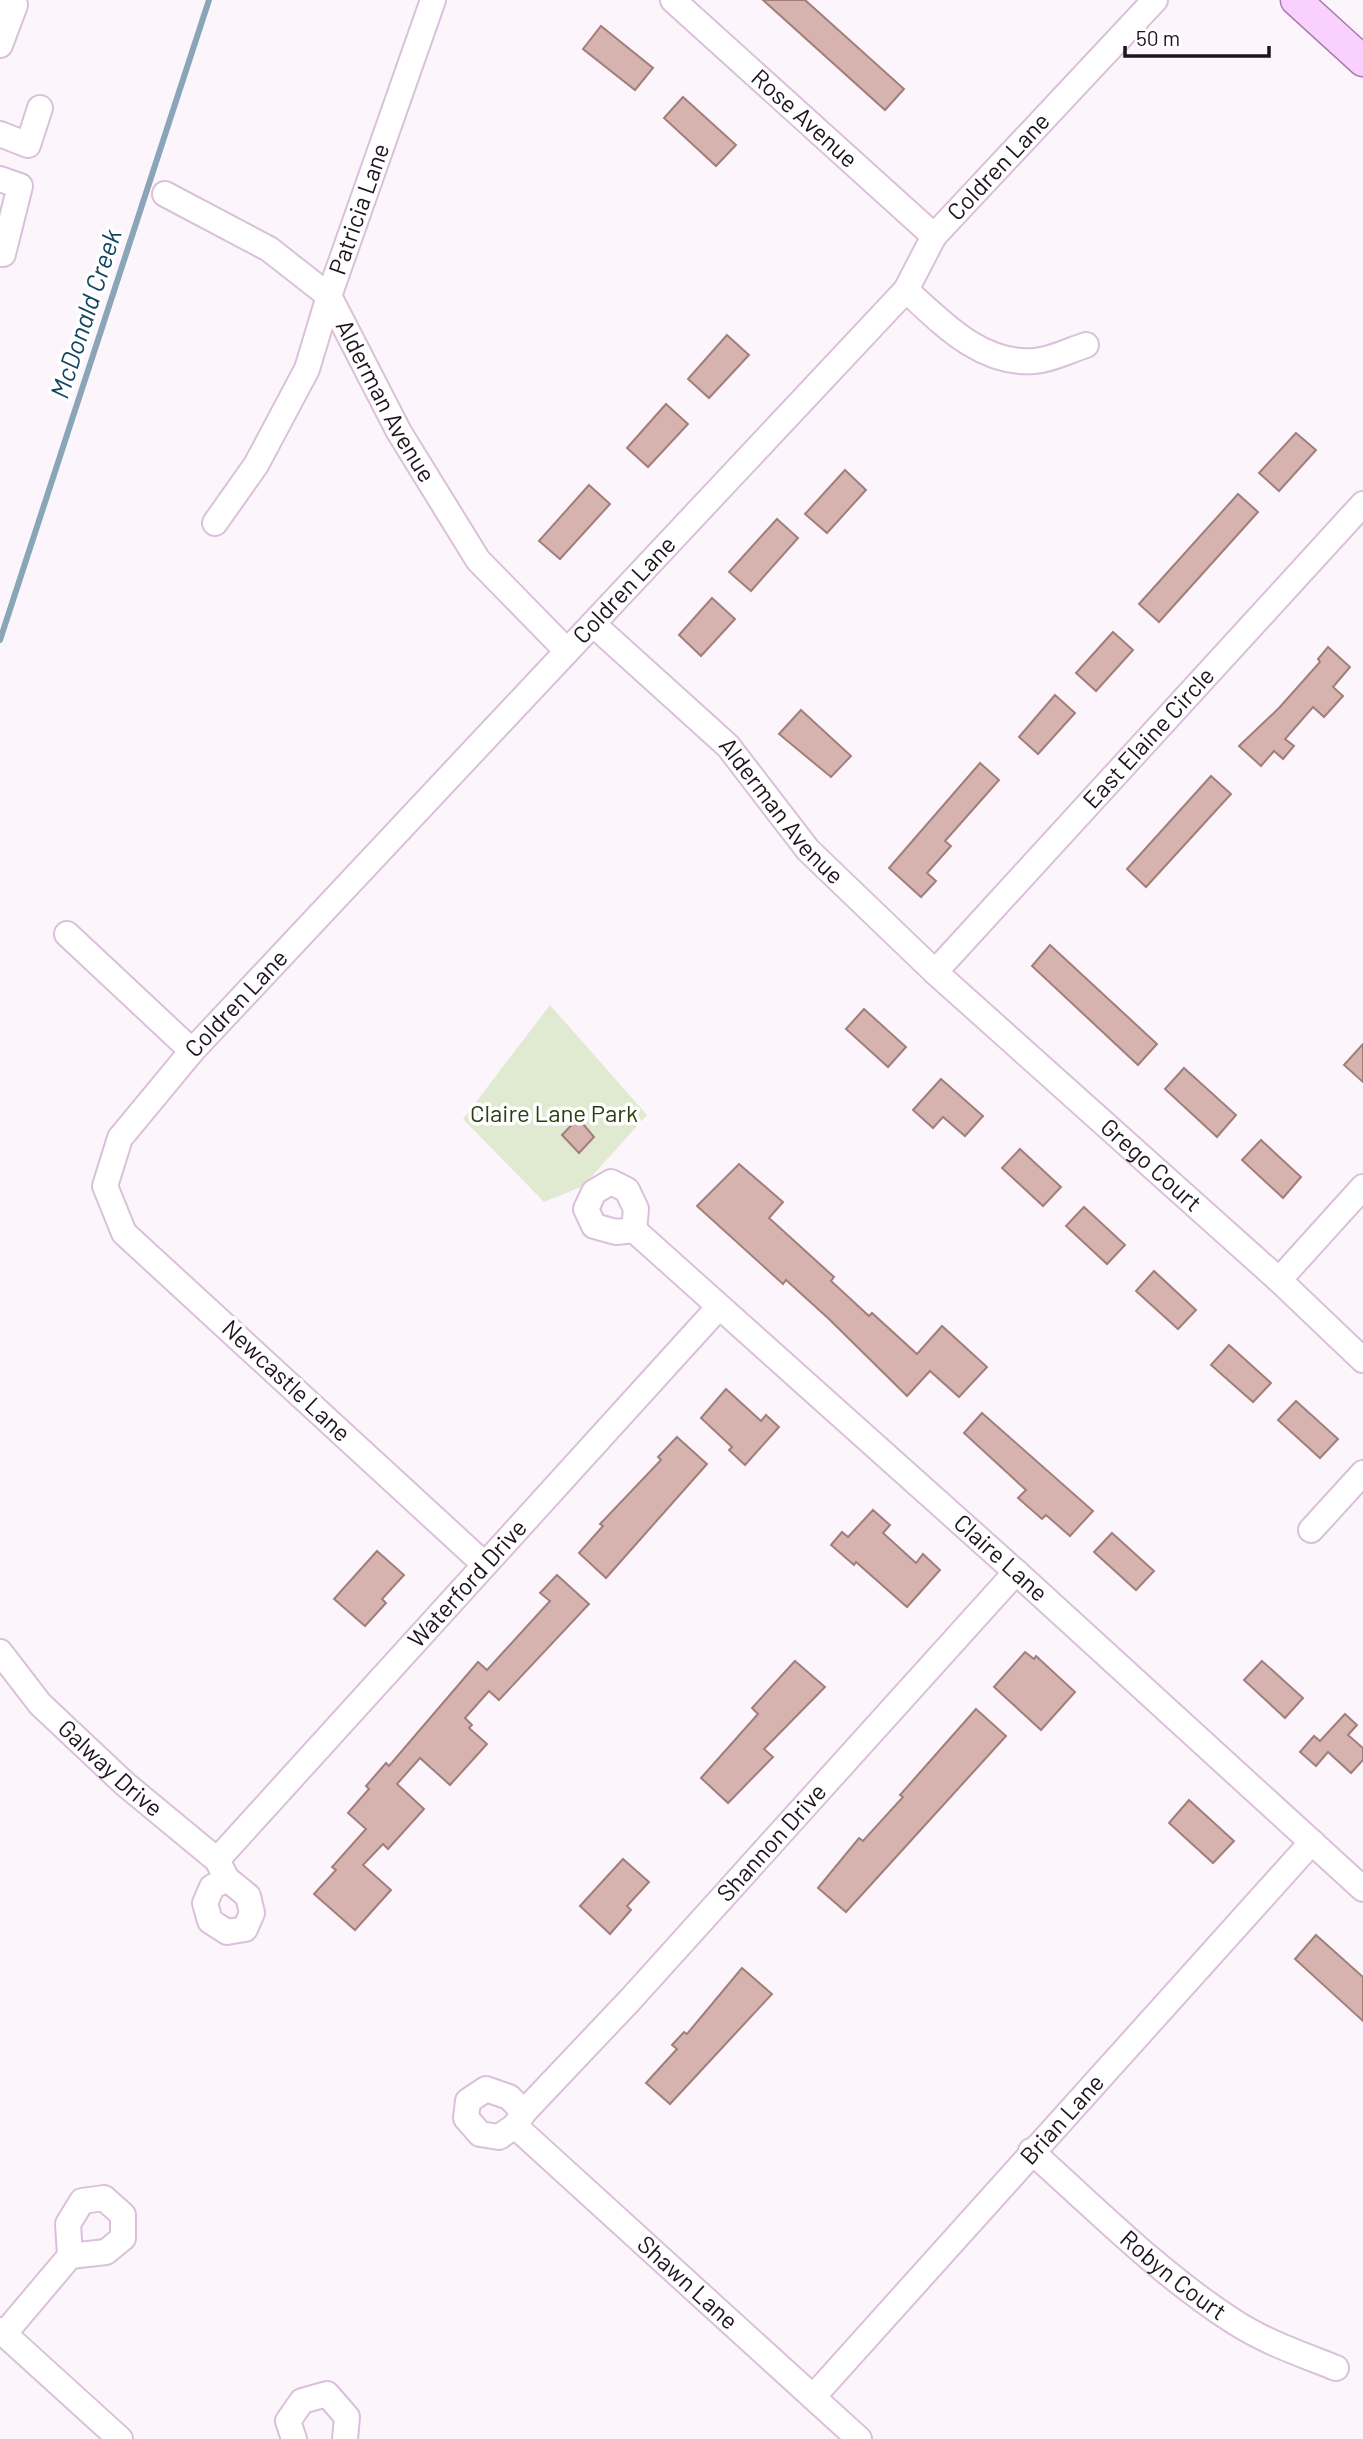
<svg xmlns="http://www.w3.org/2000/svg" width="1363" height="2439" viewBox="0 0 1363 2439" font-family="Barlow,sans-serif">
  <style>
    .green { fill: #e0ead1 }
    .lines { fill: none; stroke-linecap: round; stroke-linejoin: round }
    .stream { stroke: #89a5b7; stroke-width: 6 }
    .building { fill: #d6b3af; stroke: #a27e7a; stroke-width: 2 }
    .minor-casing { stroke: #dbc0db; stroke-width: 28 }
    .major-casing { stroke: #aa7baf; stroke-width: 33 }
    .minor { stroke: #fff; stroke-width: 24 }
    .major { stroke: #fad1fe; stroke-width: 30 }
    .labels { text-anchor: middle; stroke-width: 7; stroke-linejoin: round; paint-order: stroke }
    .street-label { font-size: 24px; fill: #1d141d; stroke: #fff }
    .park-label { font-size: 24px; fill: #2e3e0f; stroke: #fff }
    .water-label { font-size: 26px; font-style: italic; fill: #104662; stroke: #fff }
  </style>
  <rect width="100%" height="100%" fill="#fcf6fc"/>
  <path class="green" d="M550,1005L647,1115L583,1186L544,1202L463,1119Z"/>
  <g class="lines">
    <path class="stream" d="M0,640L209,0"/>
  </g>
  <g class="building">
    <path d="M763,0H805L904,89L885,110Z"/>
    <path d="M601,26L653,68L635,90L583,49Z"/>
    <path d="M683,97L736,145L716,166L664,118Z"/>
    <path d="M727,335L749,355L709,398L688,379Z"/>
    <path d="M666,404L688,424L648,467L627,448Z"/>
    <path d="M1296,433L1316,450L1279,491L1259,473Z"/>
    <path d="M845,470L866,490L827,533L805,514Z"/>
    <path d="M589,485L610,504L560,559L539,541Z"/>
    <path d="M1238,494L1258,512L1159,622L1139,604Z"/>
    <path d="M777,519L798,538L751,591L729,572Z"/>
    <path d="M712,598L735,619L701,656L679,635Z"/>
    <path d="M1113,632L1133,650L1096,691L1076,673Z"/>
    <path d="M1328,647L1350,667L1333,687L1343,696L1324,717L1313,707L1285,739L1294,746L1283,759L1274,751L1261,766L1239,746L1279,708L1320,662L1318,659Z"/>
    <path d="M1055,695L1075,713L1038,754L1019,737Z"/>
    <path d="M801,710L851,756L831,777L779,734Z"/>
    <path d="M980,763L999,780L945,841L951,846L927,873L936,881L921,897L889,868Z"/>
    <path d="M1211,776L1231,794L1146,887L1127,869Z"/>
    <path d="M1050,945L1157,1044L1138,1065L1032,966Z"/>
    <path d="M864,1009L906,1047L888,1067L846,1029Z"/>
    <path d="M1363,1044V1082L1344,1065Z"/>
    <path d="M1184,1068L1236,1115L1217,1137L1165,1089Z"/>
    <path d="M941,1079L983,1116L965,1136L943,1117L933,1128L913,1110Z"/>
    <path d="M578,1118L594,1137L579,1153L562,1135Z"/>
    <path d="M1261,1140L1301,1177L1283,1198L1242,1160Z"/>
    <path d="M1020,1149L1061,1187L1043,1206L1002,1168Z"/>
    <path d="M739,1164L783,1202L769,1218L834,1277L831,1281L869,1316L872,1313L917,1354L942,1326L987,1367L959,1397L930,1371L907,1396L829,1319L786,1280L783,1284L697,1206Z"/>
    <path d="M1084,1207L1125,1245L1107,1264L1066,1226Z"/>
    <path d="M1154,1271L1196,1310L1178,1329L1136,1291Z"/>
    <path d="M1229,1345L1271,1383L1253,1402L1211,1365Z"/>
    <path d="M726,1389L761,1421L766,1415L779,1427L745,1465L729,1450L732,1447L701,1418Z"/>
    <path d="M1296,1401L1338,1439L1320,1458L1278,1420Z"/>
    <path d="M982,1413L1093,1511L1070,1536L1046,1515L1042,1519L1018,1498L1026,1490L964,1433Z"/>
    <path d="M677,1437L707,1464L606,1578L579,1553L603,1526L600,1524L661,1460L658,1457Z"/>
    <path d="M873,1510L890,1525L883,1533L916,1563L923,1554L940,1570L907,1607L856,1562L854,1565L831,1545L842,1532L848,1537Z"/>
    <path d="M1112,1533L1154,1571L1136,1590L1094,1552Z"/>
    <path d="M377,1551L404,1575L382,1599L386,1603L365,1626L334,1599Z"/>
    <path d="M557,1575L589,1604L499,1700L489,1691L465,1718L472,1725L469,1728L487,1744L450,1785L420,1758L397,1784L424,1809L388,1849L383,1844L363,1865L391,1890L355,1930L314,1894L336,1870L332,1867L366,1829L348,1813L369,1789L366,1786L386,1763L389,1766L478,1662L487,1670L550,1601L540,1593Z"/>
    <path d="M1025,1652L1034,1659L1036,1656L1075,1692L1041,1730L994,1687Z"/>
    <path d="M795,1661L825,1687L764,1749L773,1757L728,1803L701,1778L758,1714L752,1708Z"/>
    <path d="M1262,1661L1303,1698L1285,1718L1244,1680Z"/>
    <path d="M976,1709L1006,1736L846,1912L818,1888L859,1838L863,1841L903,1797L900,1795Z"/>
    <path d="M1345,1714L1357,1725L1348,1735L1363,1748V1760L1351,1773L1328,1752L1316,1766L1300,1752L1314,1736L1320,1741Z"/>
    <path d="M1189,1800L1234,1841L1213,1863L1169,1823Z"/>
    <path d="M623,1859L649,1882L627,1906L631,1910L610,1934L580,1906Z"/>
    <path d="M1316,1935L1363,1977V2021L1295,1959Z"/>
    <path d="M742,1968L772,1994L670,2104L646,2083L677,2049L672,2045L684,2032L687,2034Z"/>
  </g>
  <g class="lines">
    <g class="minor-casing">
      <g id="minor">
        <path id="s1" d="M673,0L934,236"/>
        <path d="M0,45L15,5L1,0"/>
        <path d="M0,134L28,145L40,108"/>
        <path d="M0,179L20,186L3,254"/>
        <path id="s2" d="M165,194L269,249L329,296L399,432L478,560L567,651"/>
        <path d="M906,290C942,323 981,365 1034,361C1051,360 1070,350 1086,345"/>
        <path id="s3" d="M215,523L256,465L307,369L329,296L433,0"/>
        <path id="s4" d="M593,624L728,746L808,850L935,972L1279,1280L1363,1360"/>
        <path d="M67,934L192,1051"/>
        <path id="s5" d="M935,972L1363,504"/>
        <path d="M611,1182L627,1190L636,1209L634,1230L616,1232L594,1226L586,1209L594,1192Z"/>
        <path id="s6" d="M634,1230L1016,1572L1363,1889"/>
        <path d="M1279,1280L1363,1187"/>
        <path d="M1311,1530L1363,1473"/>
        <path id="s7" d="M484,1564L124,1233L105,1186L120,1138L192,1051L906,290L934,236L1155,0"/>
        <path id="s8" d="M0,1652L40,1704L125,1784L217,1860L227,1879L248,1896L252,1913L245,1929L227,1932L210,1921L205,1903L212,1887L227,1879"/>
        <path id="s9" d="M217,1860L718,1308"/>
        <path d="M486,2089L509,2097L524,2112L515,2126L499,2137L480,2134L466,2118L468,2101Z"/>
        <path id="s10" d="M524,2112L631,1999L1016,1572"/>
        <path id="s11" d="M515,2126L859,2439"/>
        <path id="s12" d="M1031,2151C1097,2210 1160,2274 1233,2321C1265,2342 1301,2354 1336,2368"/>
        <path d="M104,2198L123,2215V2238L106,2252L70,2256L68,2224L82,2201Z"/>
        <path d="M0,2330L120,2439"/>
        <path d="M5,2333L70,2256"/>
        <path id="s13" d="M813,2397L1312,1842"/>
        <path d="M294,2439L288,2421L302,2401L327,2394L347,2417L345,2439"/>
      </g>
    </g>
    <g class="major-casing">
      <path id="major" d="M1296,0L1363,61"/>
    </g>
    <use href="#minor" class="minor"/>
    <use href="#major" class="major"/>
  </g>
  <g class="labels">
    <g class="street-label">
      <text dy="8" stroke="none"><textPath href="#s1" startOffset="177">Rose Avenue</textPath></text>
      <text dy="8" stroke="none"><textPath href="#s7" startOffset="1902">Coldren Lane</textPath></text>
      <text dy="8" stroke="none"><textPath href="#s3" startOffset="348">Patricia Lane</textPath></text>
      <text dy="8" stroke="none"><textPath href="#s2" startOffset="313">Alderman Avenue</textPath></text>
      <text dy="8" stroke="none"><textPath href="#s7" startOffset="1335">Coldren Lane</textPath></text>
      <text dy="8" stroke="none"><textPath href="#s5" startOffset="317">East Elaine Circle</textPath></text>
      <text dy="8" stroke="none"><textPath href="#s4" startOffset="266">Alderman Avenue</textPath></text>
      <text dy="8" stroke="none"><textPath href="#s7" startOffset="768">Coldren Lane</textPath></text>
      <text dy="8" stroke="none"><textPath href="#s4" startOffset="779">Grego Court</textPath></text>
      <text transform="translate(286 1381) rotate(43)" y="8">Newcastle Lane</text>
      <text dy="8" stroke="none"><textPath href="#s6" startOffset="492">Claire Lane</textPath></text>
      <text dy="8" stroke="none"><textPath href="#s9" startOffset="373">Waterford Drive</textPath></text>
      <text dy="8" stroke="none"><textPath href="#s8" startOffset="161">Galway Drive</textPath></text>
      <text dy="8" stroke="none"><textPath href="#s10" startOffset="366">Shannon Drive</textPath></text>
      <text dy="8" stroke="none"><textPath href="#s13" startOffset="373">Brian Lane</textPath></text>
      <text dy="8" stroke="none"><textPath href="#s12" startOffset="189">Robyn Court</textPath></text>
      <text dy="8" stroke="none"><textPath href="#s11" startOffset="233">Shawn Lane</textPath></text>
    </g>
    <g class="park-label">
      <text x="554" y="1122">Claire Lane Park</text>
    </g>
    <g class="water-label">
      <text transform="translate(86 314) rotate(-72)" y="9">McDonald Creek</text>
    </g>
  </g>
  <path d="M1125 46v10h144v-10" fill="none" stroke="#1d141d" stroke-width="3.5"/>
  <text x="1136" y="46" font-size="21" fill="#1d141d" stroke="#ffffff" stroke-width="5" paint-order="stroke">50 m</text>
</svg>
